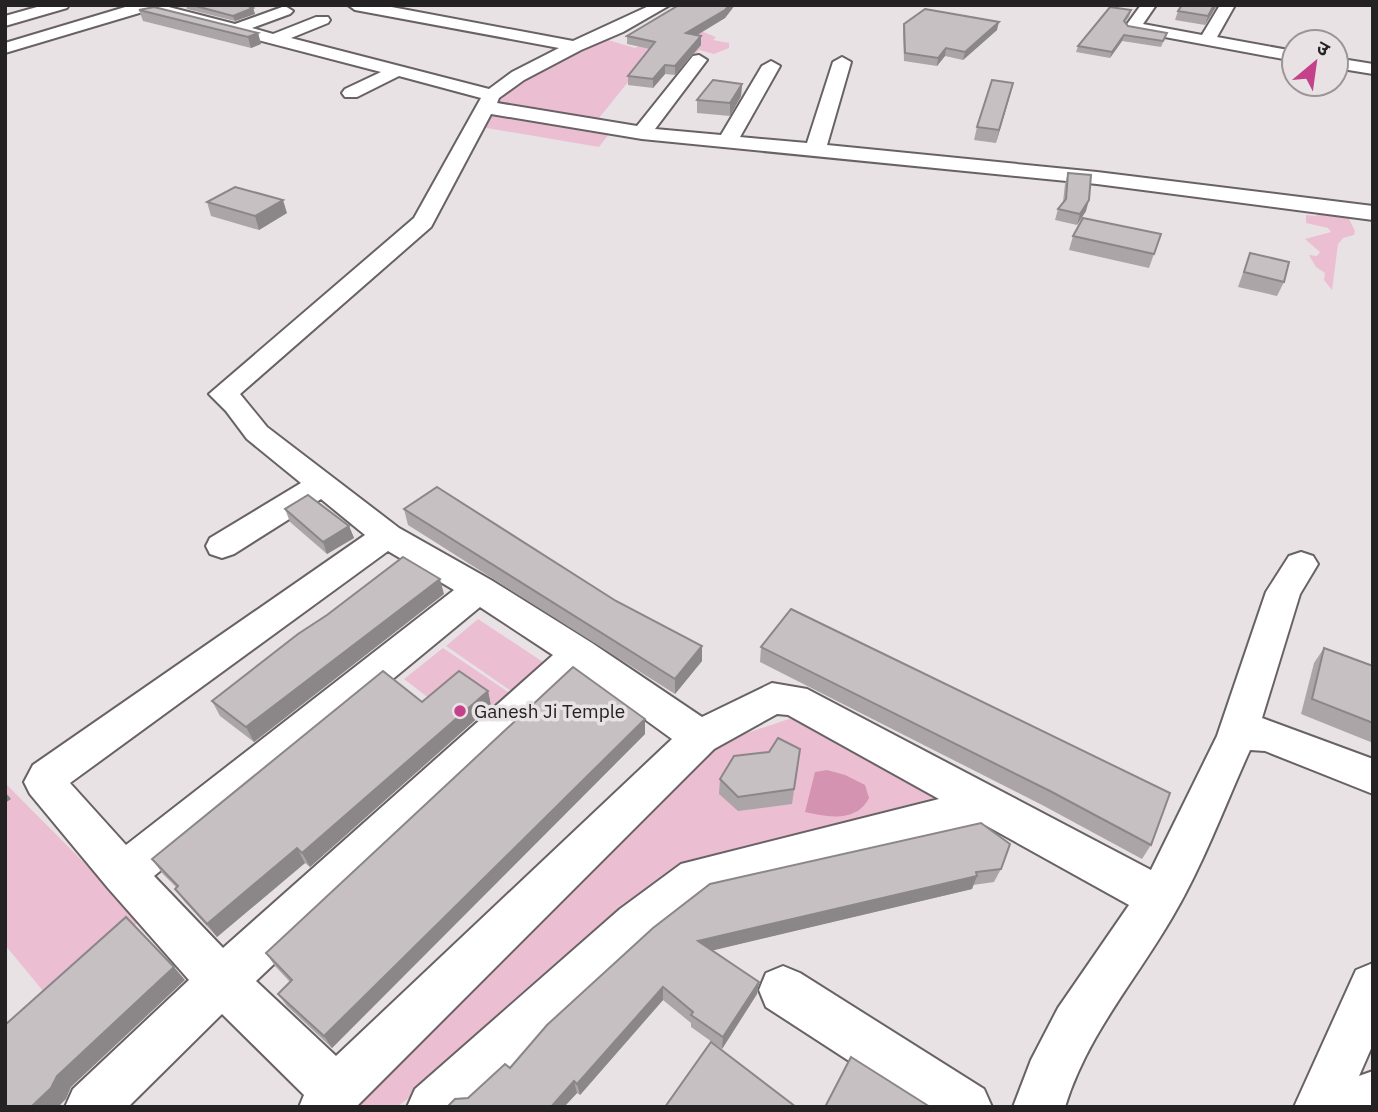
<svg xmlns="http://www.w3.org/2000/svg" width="1378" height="1112" viewBox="0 0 1378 1112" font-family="'IBM Plex Sans','Noto Sans Devanagari',sans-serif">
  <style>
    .green { fill: #ebbed2 }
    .water { fill: #d493b1 }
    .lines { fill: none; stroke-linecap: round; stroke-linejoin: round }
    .minor-casing { stroke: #696265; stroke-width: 4 }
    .minor { fill: #fff; fill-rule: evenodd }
    .wall { fill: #aba5a8 }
    .shaded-wall { fill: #8b8688 }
    .building { fill: #c7c0c3; stroke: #8b8688; stroke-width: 2 }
    .poi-dot { fill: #c4428a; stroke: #e9e2e5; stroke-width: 2.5 }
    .labels { text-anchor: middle; stroke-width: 7; stroke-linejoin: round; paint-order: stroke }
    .poi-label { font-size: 19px; fill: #252223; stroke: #e9e2e5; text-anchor: start }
  </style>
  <rect width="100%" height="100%" fill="#e9e2e5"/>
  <g class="green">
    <path d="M701,31L716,37L713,40L729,43V48L714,54L699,50L691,60L649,56L595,123L494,107C515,71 565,56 601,38L635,48L658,36Z"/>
    <path d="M490,111L612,130L599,147L481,127Z"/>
    <path d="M1319,212L1356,218L1348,217L1355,231L1354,235L1343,238L1338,244L1332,290L1324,280L1325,273L1316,267L1309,255L1317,256L1320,252L1305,239L1331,232L1328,228L1306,223V215L1316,216Z"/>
    <path d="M478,619L546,664L514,693L446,646Z"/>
    <path d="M443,648L511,694L496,709L462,685L438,705L404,679Z"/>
    <path d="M792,718L937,797L688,863L488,1037L397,1107H356L702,748Z"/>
    <path d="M5,783L141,920L49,998L5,945Z"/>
  </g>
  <path class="water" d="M827,770L845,775L865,785L869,798C856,823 827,817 805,812L815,772Z"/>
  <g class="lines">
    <g class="minor-casing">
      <g id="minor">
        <path d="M44,5H69L67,8L5,26V16Z"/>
        <path d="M132,5H161L235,24L285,6L293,11L290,14L252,28L273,34L316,17H328L330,20L328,23L291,38L489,89L512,72L559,48L355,10L348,5H381L573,41L651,5H670L623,32L581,50L524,80L499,98L497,103L637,126L693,56L699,55L707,60L655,129L721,135L762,66L771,61L780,66L740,137L807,143L833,62L842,57L851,62L827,145L1097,172L1373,206V220L1097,184L642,139L491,114L431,227L240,394L267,427L399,528L491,580L592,643L702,717L772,683L807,689L1151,870L1217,736L1266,592L1289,556L1301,552L1313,556L1318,564L1300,594L1262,718L1373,759V794L1265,751L1250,750C1225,805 1204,863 1173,916C1136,980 1087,1035 1065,1107H1013L1031,1060L1058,1008L1129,905L985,825L708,895L652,939L471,1107H407L415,1089L620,909L681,864L939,799L788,715L777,714L714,749L356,1107H299L304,1095L222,1014L128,1107H65L73,1089L189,980L108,888L30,794L24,782L33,765L365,535L321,499L234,554L222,558L210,554L206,546L210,538L301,483L247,439L226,411L209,394L414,218L481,98L399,76L357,97H345L342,93L345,89L381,72L146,11L5,53V43ZM388,551L454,590L126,845L70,783ZM480,607L553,655L223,948L154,876ZM581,673L672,739L336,1056L256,981Z"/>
        <path d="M1141,5H1156L1143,24L1202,35L1220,5H1235L1217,37L1294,51V61L1127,30L1125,27Z"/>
        <path d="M1336,58L1373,64V74L1336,68Z"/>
        <path d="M1373,963V1044L1359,1076L1373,1071V1107H1294L1356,970Z"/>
        <path d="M783,966L800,973L984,1089L992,1107H920L766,1007L759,990L766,973Z"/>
      </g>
    </g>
    <use href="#minor" class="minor"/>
  </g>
  <g class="wall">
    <path d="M186,5H246L253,8L255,14L235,21L187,9Z"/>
    <path d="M679,5H735L725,18L696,35L701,45L675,75L665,74L653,88L628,85V76L650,49L627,44V36Z"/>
    <path d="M1217,5L1205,25L1175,20L1178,11Z"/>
    <path d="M139,10L258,33L261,44L251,48L143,21Z"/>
    <path d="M1131,10L1129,17L1125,22L1128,26L1167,33L1161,47L1122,41L1110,58L1076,52L1078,46Z"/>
    <path d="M904,24L997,30L963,60L945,56L937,66L904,61L903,32Z"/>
    <path d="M742,84L741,96L730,116L697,113V100Z"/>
    <path d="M1010,95L996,143L974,140L977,127Z"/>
    <path d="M1068,173L1086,211L1077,225L1055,220L1058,209L1063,202L1065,184Z"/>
    <path d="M207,202L287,213L259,230L211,216Z"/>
    <path d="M1161,234L1149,268L1069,250L1073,236Z"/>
    <path d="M1250,253L1284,282L1277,296L1238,287Z"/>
    <path d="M285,509L349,526L354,538L327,554L290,522Z"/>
    <path d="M404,509L702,661L675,694L408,525Z"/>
    <path d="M444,594L254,742L220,716L212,701Z"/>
    <path d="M791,609L1151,845L1142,859L1044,806L760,662L761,647Z"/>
    <path d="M1324,648L1373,666V743L1301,714L1314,663Z"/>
    <path d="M488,691L491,706L310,867L305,863L217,937L185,902L175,889L176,887L162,873L152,859L422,702Z"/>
    <path d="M645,719V734L332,1048L287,1006L278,994L290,982L275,966L266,953Z"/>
    <path d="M800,749L792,804L738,811L719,794L720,779Z"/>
    <path d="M1001,869L994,882L973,885L972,889L713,950L759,982L757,994L722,1049L691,1027V1023L663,1000L580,1095L577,1093L564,1107H447L468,1098L510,1068L710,884Z"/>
  </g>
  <g class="shaded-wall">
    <path d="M729,5H735L725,18L686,42V33Z"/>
    <path d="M1214,5H1217L1205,25L1208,16Z"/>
    <path d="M253,8L255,14L235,21L233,16Z"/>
    <path d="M999,22L997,30L963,60L965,52Z"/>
    <path d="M258,33L261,44L251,48L248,37Z"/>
    <path d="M1124,35L1122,41L1110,58L1112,52Z"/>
    <path d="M701,36V45L675,75V66Z"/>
    <path d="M946,48L945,56L937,66L938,58Z"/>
    <path d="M665,65V74L653,88V79Z"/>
    <path d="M1013,83L1010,95L996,143L999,130Z"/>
    <path d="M742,84L741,96L730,116V103Z"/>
    <path d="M283,200L287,213L259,230L255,216Z"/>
    <path d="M1089,200L1086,211L1077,225L1080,214Z"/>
    <path d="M349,526L354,538L327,554L323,542Z"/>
    <path d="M440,579L444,594L254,742L246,727Z"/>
    <path d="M702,646V661L675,694V679Z"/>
    <path d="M488,691L491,706L310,867L302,853Z"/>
    <path d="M645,719V734L332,1048L324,1036Z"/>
    <path d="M5,792L11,799L5,803Z"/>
    <path d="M297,848L305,863L217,937L207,924Z"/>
    <path d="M977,876L972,889L698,954V941Z"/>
    <path d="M174,967L185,980L71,1087L66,1099L58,1107H31L57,1076Z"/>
    <path d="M759,982L757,994L722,1049L723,1037Z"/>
    <path d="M663,987V1000L580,1095L577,1084Z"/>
    <path d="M574,1081L577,1093L564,1107H551Z"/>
  </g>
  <g class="building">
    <path d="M192,5H246L253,8L233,16Z"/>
    <path d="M679,5H729L725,10L686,33L701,36L675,66L665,65L653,79L628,76L655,42L627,36Z"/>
    <path d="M1182,5H1214L1208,16L1178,11Z"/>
    <path d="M154,7L258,33L248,37L139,10Z"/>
    <path d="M1110,7L1131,10L1124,21L1128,26L1167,33L1163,41L1124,35L1112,52L1078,46Z"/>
    <path d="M925,9L999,22L965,52L946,48L938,58L905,53L904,24Z"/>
    <path d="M713,80L742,84L730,103L697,100Z"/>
    <path d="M992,80L1013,83L999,130L977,127Z"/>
    <path d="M1068,173L1091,175L1089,200L1080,214L1058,209L1066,199Z"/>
    <path d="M235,187L283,200L255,216L207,202Z"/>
    <path d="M1083,218L1161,234L1154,254L1073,236Z"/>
    <path d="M1250,253L1289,262L1284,282L1244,272Z"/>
    <path d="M437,487L616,601L702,646L675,679L404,509Z"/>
    <path d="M308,495L349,526L323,542L285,509Z"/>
    <path d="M403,557L440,579L246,727L212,701L298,634L327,615Z"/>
    <path d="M791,609L1170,793L1151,845L1050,791L761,647Z"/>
    <path d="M1324,648L1373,666V723L1312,699Z"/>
    <path d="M573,667L645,719L324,1036L278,994L292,980L266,953Z"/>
    <path d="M383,671L422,702L459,671L488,691L302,853L297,848L207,924L175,889L178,886L152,859Z"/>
    <path d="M778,738L800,749L794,789L738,797L720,779L734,756L769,752Z"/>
    <path d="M981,823L1010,844L1001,869L976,872L977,876L698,941L759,982L723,1037L691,1015L693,1012L663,987L577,1084L574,1081L551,1107H447L455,1099L468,1098L505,1064L510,1068L547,1025L653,928L710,884Z"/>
    <path d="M126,917L174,967L57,1076L51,1088L31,1107H5V1025Z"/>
    <path d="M711,1042L796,1107H665Z"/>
    <path d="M851,1057L930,1107H825Z"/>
  </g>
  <circle class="poi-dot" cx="460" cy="711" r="7"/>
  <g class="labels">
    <g class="poi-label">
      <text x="474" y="718">Ganesh Ji Temple</text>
    </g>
  </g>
  <rect width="1378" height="1112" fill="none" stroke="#252223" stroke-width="14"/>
  <g transform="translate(1315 63) rotate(29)"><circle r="33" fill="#e9e2e5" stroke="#9b9597" stroke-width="2"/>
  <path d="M0-5L12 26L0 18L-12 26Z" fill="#c4428a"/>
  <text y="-10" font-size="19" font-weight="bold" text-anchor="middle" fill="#252223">उ</text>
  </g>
</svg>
